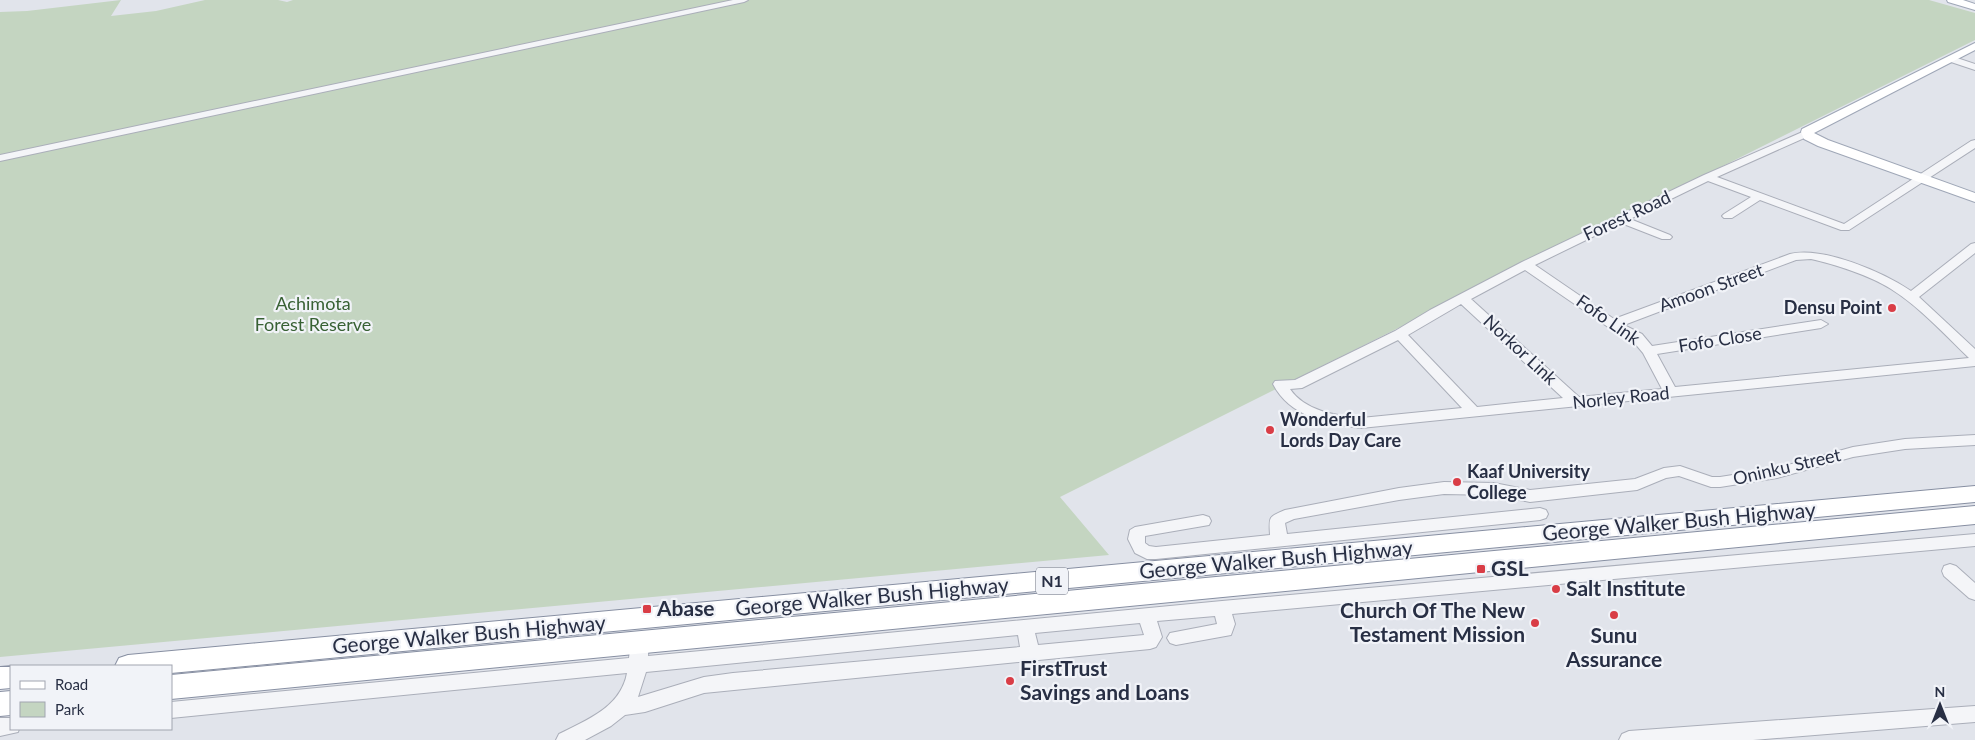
<svg xmlns="http://www.w3.org/2000/svg" width="1975" height="740" viewBox="0 0 1975 740" font-family="Lato,sans-serif">
  <style>
    .green { fill: #c4d5c1 }
    .lines { fill: none; stroke-linecap: round; stroke-linejoin: round }
    .minor-casing { stroke: #aaaeb9; stroke-width: 2 }
    .major-casing { stroke: #9fa7b7; stroke-width: 2 }
    .highway-casing { stroke: #878fa2; stroke-width: 2 }
    .minor { fill: #f4f5f8; fill-rule: evenodd }
    .major { fill: #fff; fill-rule: evenodd }
    .highway { fill: #fff; fill-rule: evenodd }
    .poi-dot { fill: #d93d46; stroke: #f1f3f8; stroke-width: 2 }
    .labels { text-anchor: middle; stroke-width: 4.5; stroke-linejoin: round; paint-order: stroke }
    .shield { fill: #f1f3f8; stroke: #646a7a; stroke-width: 1 }
    .shield-label { font-size: 16px; font-weight: bold; fill: #282f44 }
    .street-label { font-size: 18px; fill: #282f44; stroke: #f1f3f8 }
    .park-label { font-size: 18px; fill: #386134; stroke: #f1f3f8 }
    .poi-label { font-size: 18px; font-weight: bold; fill: #282f44; stroke: #f1f3f8; text-anchor: start }
    .near-street-label { font-size: 21px; fill: #282f44; stroke: #f1f3f8 }
    .near-poi-label { font-size: 21px; font-weight: bold; fill: #282f44; stroke: #f1f3f8; text-anchor: start }
  </style>
  <rect width="100%" height="100%" fill="#e1e4eb"/>
  <path class="green" d="M121,0L111,16L156,11L205,0H278L287,2L293,0H1929L1975,13V40L1060,497L1109,555L0,657V12L27,11Z"/>
  <g class="lines">
    <g class="minor-casing">
      <g id="minor">
        <path d="M733,0H748L744,2L0,161V155Z"/>
        <path d="M1951,56L1975,64V70L1948,61V57Z"/>
        <path d="M1807,130L1812,133L1811,135L1717,177L1844,224L1971,141L1975,140V148L1849,230H1841L1760,200L1732,218H1724L1722,216L1724,214L1751,197L1708,181L1630,219L1670,235L1672,237L1670,239H1662L1621,223L1535,265L1614,319L1790,254C1823,246 1883,272 1911,291L1971,244L1975,243V253L1919,297L1975,349V366L1361,428C1327,424 1290,417 1273,384L1275,381L1295,380L1395,331L1430,310L1522,262L1704,175ZM1811,259C1834,264 1871,276 1891,289C1920,307 1945,335 1969,358L1675,387L1657,354L1821,328L1828,324L1821,320L1652,346L1642,334L1624,325L1796,260ZM1525,270L1608,327L1632,340L1643,353L1662,389L1579,397L1471,299ZM1461,304L1563,398L1477,407L1408,335ZM1398,340L1462,408L1361,418C1336,416 1305,411 1290,389L1302,388Z"/>
        <path d="M1975,435V445L1905,449L1853,457L1777,478L1720,487H1711L1679,476L1666,478L1637,490L1530,502L1494,495L1444,494L1399,500L1294,519L1285,523L1287,534L1540,508L1546,510L1548,514L1546,518L1540,520L1156,559H1147L1135,553L1128,539L1130,530L1135,527L1203,515L1209,517L1211,521L1209,525L1145,536V543L1149,546L1156,547L1270,535C1269,517 1268,517 1285,510L1399,488L1444,482L1494,483L1530,490L1635,479L1664,468L1680,466L1712,477H1720L1777,468L1853,447L1905,439Z"/>
        <path d="M1975,534V546L1232,614L1235,624L1231,635L1176,645L1170,643L1167,638L1170,633L1217,624L1215,616L1157,621L1162,637L1156,647L1150,649L704,693L645,712L625,715L611,726L585,740H556L559,734C587,720 621,707 627,673L171,718V702L629,658L631,641L634,636L640,634L646,636L649,641L648,656L1222,601ZM1140,623L1144,635L1038,645L1035,633ZM1018,635L1020,647L733,673L704,677L638,697L646,672Z"/>
        <path d="M1950,564L1956,566L1975,583V600L1969,598L1944,576L1942,571L1944,566Z"/>
        <path d="M1975,706V722L1753,740H1619L1622,734L1629,731Z"/>
        <path d="M0,718H11V729H19L18,732L0,736Z"/>
      </g>
    </g>
    <g class="major-casing">
      <g id="major">
        <path d="M1947,0H1963L1975,4V10L1948,2Z"/>
        <path d="M1975,43V50L1814,133L1828,140L1975,193V202L1818,146L1804,139L1801,132L1802,129Z"/>
      </g>
    </g>
    <g class="highway-casing">
      <g id="highway">
        <path d="M1975,486V502L171,673V666H115L119,658L128,655Z"/>
        <path d="M1975,506V524L171,699V675Z"/>
        <path d="M11,666V688L0,689V667L13,666Z"/>
        <path d="M11,691V715L0,716V692Z"/>
      </g>
    </g>
    <use href="#minor" class="minor"/>
    <use href="#major" class="major"/>
    <use href="#highway" class="highway"/>
  </g>
  <g class="poi-dot">
    <circle cx="1892" cy="308" r="5"/>
    <circle cx="1270" cy="430" r="5"/>
    <circle cx="1457" cy="482" r="5"/>
    <rect x="1476" y="564" width="10" height="10" rx="2.5"/>
    <circle cx="1556" cy="589" r="5"/>
    <rect x="642" y="604" width="10" height="10" rx="2.5"/>
    <circle cx="1614" cy="615" r="5"/>
    <circle cx="1535" cy="623" r="5"/>
    <circle cx="1010" cy="681" r="5"/>
  </g>
  <g class="labels">
    <rect class="shield" x="1036" y="567.5" width="32" height="27" rx="4"/>
    <g class="shield-label">
      <text x="1052" y="587">N1</text>
    </g>
    <g class="street-label">
      <text transform="translate(1627 216) rotate(-25)" y="6">Forest Road</text>
      <text transform="translate(1711 288) rotate(-20)" y="6">Amoon Street</text>
      <text transform="translate(1608 320) rotate(35)" y="6">Fofo Link</text>
      <text transform="translate(1720 340) rotate(-9)" y="6">Fofo Close</text>
      <text transform="translate(1520 350) rotate(43)" y="6">Norkor Link</text>
      <text transform="translate(1621 398) rotate(-6)" y="6">Norley Road</text>
      <text transform="translate(1787 467) rotate(-13)" y="6">Oninku Street</text>
    </g>
    <g class="park-label">
      <text x="313" y="310">Achimota<tspan x="313" dy="21">Forest Reserve</tspan></text>
    </g>
    <g class="poi-label">
      <text x="1882" y="314" text-anchor="end">Densu Point</text>
      <text x="1280" y="426">Wonderful<tspan x="1280" dy="21">Lords Day Care</tspan></text>
      <text x="1467" y="478">Kaaf University<tspan x="1467" dy="21">College</tspan></text>
    </g>
    <g class="near-street-label">
      <text transform="translate(1679 522) rotate(-5)" y="7">George Walker Bush Highway</text>
      <text transform="translate(1276 560) rotate(-5)" y="7">George Walker Bush Highway</text>
      <text transform="translate(872 597) rotate(-5)" y="7">George Walker Bush Highway</text>
      <text transform="translate(469 635) rotate(-5)" y="7">George Walker Bush Highway</text>
    </g>
    <g class="near-poi-label">
      <text x="1491" y="576">GSL</text>
      <text x="1566" y="596">Salt Institute</text>
      <text x="657" y="616">Abase</text>
      <text x="1525" y="618" text-anchor="end">Church Of The New<tspan x="1525" dy="24">Testament Mission</tspan></text>
      <text x="1614" y="643" text-anchor="middle">Sunu<tspan x="1614" dy="24">Assurance</tspan></text>
      <text x="1020" y="676">FirstTrust<tspan x="1020" dy="24">Savings and Loans</tspan></text>
    </g>
  </g>
  <rect x="10" y="665" width="162" height="65" fill="#f1f3f8" stroke="#a1a5b0"/>
  <rect x="20" y="681" width="25" height="8" fill="#ffffff" stroke="#a1a5b0"/>
  <text x="55" y="690" font-size="15" fill="#282f44">Road</text>
  <rect x="20" y="702" width="25" height="15" fill="#c4d5c1" stroke="#a1a5b0"/>
  <text x="55" y="715" font-size="15" fill="#282f44">Park</text>
  <g transform="translate(1940 705)" stroke="#f1f3f8" stroke-width="4" paint-order="stroke">
  <path d="M0-4L9 19L0 12L-9 19Z" fill="#282f44"/>
  <text y="-8" font-size="14" font-weight="bold" text-anchor="middle" fill="#282f44">N</text>
  </g>
</svg>
